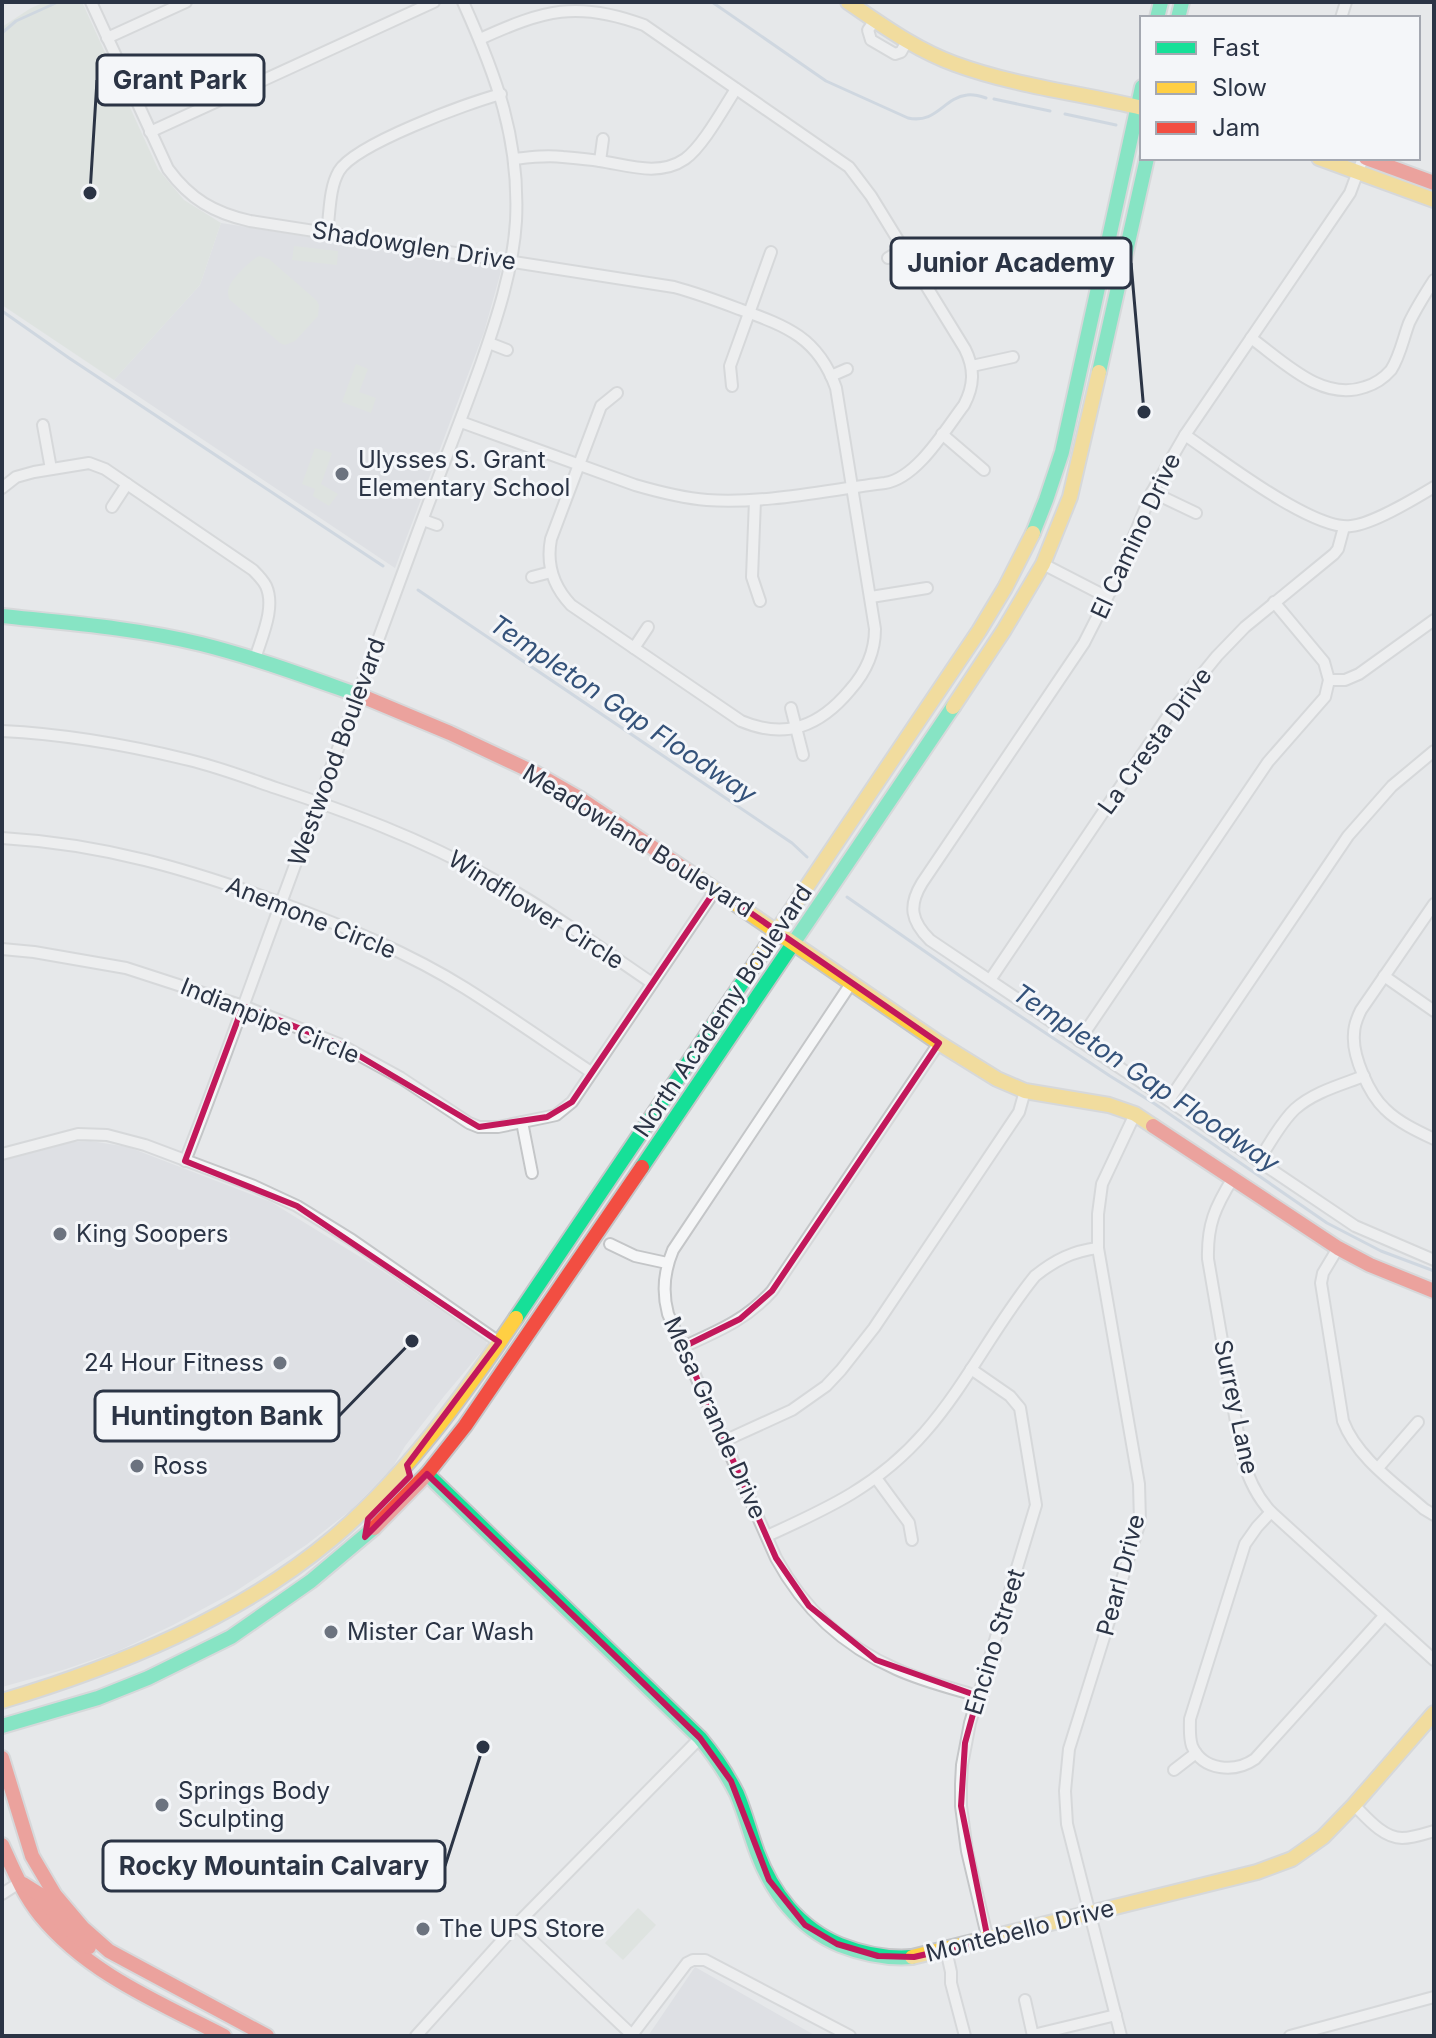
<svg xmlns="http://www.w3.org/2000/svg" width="1436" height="2038" viewBox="0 0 1436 2038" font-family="Inter,sans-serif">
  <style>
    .built { fill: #d4d7dd }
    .green { fill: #d6ded6 }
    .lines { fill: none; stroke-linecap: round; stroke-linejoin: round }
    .stream { stroke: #b4c4d5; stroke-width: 3 }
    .street-casing { stroke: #c4c6c8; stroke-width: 14 }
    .fast-casing { stroke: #c4c6c8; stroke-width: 18 }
    .slow-casing { stroke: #c4c6c8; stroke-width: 18 }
    .jam-casing { stroke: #c4c6c8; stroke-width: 18 }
    .street { stroke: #f5f6f7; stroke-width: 10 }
    .fast { stroke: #16e098; stroke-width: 14 }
    .slow { stroke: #ffcf43; stroke-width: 14 }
    .jam { stroke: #f24e42; stroke-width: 14 }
    .marked { fill: none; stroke: #c2185b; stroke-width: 6; stroke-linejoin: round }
    .poi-dot { fill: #6c737f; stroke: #f4f6f9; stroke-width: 3 }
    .labels { text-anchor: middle; stroke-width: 6; stroke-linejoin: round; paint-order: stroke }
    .street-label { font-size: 24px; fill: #2b3445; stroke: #f4f6f9 }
    .poi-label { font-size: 24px; fill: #2b3445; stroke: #f4f6f9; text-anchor: start }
    .water-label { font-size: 26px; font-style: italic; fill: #34527a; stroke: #f4f6f9 }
    .leader { fill: none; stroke: #2b3445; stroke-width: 3 }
    .callout-dot { fill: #2b3445; stroke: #f4f6f9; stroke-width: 3 }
    .callout { fill: #f4f6f9; stroke: #2b3445; stroke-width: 3 }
    .callout-label { font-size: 26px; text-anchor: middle; font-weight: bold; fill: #2b3445 }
  </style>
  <rect width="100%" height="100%" fill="#e6e8ea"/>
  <g class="built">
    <path d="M221,223L498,267L501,271L484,332L395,568L114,380L200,285Z"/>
    <path d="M90,1141L128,1147L271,1202L378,1268L486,1341L487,1345L445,1395L405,1446L392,1468L351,1510L306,1545L236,1591L173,1625L118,1651L66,1669L2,1687V1159L40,1148L70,1142Z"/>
    <path d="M695,1967L816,2036H648Z"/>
  </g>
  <g class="green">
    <path d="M45,2H82L158,169L184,200L221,223L200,285L114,380L2,305V27L31,8Z"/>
    <path d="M294,246L338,251L337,265L292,260Z"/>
    <path d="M259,256L269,259L316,300L319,305L318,316L295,341L285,345L280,343L229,299C228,293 227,290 230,285C234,277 251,260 259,256Z"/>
    <path d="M356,364L368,369L359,392L376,398L371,413L342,402Z"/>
    <path d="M315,448L332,453L321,484L338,494L329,506L313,496L315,489L302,484Z"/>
    <path d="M638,1908L656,1925L623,1960L605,1943Z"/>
  </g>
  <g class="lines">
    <g class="stream">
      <path d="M712,2L826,81L908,118C937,124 943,98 967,95C973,94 980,96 986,98"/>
      <path d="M2,33L16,21L58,2"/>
      <path d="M994,99L1050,111"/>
      <path d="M1065,114L1116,125"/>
      <path d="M2,311L69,358L383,566"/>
      <path d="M418,590L792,843L807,857"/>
      <path d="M847,897L963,978L1110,1076L1155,1104L1327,1223L1381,1251L1434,1271"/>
    </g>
    <g class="street-casing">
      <g id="street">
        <path d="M91,2L168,169C190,199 214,213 250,221L674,287C696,293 718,301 739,309C786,326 818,337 836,388L875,629C875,653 866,672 850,690C820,726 786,740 741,721L571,605C553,586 546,565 551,539L601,406L617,393"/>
        <path d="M1341,18L1346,2"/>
        <path d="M875,20L868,30L871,40L895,54L901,52L907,41"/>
        <path d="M107,38L186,2"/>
        <path d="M150,132L434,2"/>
        <path d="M1363,158L1350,193L1185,435L1152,492L1115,582L1084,643L922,883C908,906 911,921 930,940L1355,1226L1434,1260"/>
        <path d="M514,159C531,157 546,155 563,157C575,158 588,159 600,161C627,165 659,177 685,159C703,146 723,109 736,89"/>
        <path d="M600,161L603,139"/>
        <path d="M327,232C330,213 329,188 339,171C355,144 468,103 501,94"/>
        <path d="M888,258L903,249"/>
        <path d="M1251,338C1284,362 1322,402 1365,387C1375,384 1384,378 1391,370C1400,356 1403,339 1409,323C1416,308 1425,294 1434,280"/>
        <path d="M489,343L507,350"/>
        <path d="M972,366L1013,357"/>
        <path d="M831,376L847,369"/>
        <path d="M732,386L730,366L771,252"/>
        <path d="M461,422L635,485C659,492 683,498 707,500C766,504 827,490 885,483C917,478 945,430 964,405C974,386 975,369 965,349L871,196L849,167L644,25C577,0 544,10 480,39"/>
        <path d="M43,425L51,469"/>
        <path d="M942,434L984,470"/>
        <path d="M1185,435C1219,458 1313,531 1351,526C1373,524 1414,499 1434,487"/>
        <path d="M2,488L16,477L34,472L89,463L105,469L253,570C258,575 263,580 266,586C276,608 261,638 255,659"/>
        <path d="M1152,492L1196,513"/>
        <path d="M755,500L752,577L760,601"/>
        <path d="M112,507L127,484"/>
        <path d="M423,520L437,525"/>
        <path d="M1043,564L1107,597"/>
        <path d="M532,577L551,572"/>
        <path d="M871,597L927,588"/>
        <path d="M634,648L648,627"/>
        <path d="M1329,680H1345L1359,674L1434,620"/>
        <path d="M791,708L803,755"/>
        <path d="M2,731C65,734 128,745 189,760C218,767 247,778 276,788C349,812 421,839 489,877C546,908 599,947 652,983"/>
        <path d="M2,838C104,844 188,869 284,904C346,927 409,953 465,988C508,1015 549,1044 591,1072"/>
        <path d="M1434,904L1361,1010C1357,1018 1354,1026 1354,1034C1352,1056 1369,1094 1385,1109C1398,1122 1417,1131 1434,1139"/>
        <path d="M2,949L34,952L126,968L243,1006L339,1044L401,1078L469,1123L479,1127H498L547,1117L556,1115L572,1102L716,889"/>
        <path d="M1384,976L1434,1011"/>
        <path d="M990,980L1168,716L1217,656L1245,627L1334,554L1338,549L1344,527"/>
        <path d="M852,982L673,1250C664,1271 662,1292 668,1314L776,1558C803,1608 844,1646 896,1669C922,1681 951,1688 978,1696"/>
        <path d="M1079,1041L1268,762L1325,697L1329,680L1324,662L1274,602"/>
        <path d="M1169,1100L1348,836L1392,786L1434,751"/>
        <path d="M522,1122L532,1173"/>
        <path d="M2,1154L78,1134L107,1135L145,1145L254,1186L297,1206L352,1240L499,1342"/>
        <path d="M185,1161C214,1088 240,1015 267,941C315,811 364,680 412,548C434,487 459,426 481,364C497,318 513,270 516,221C520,139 496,75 463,2"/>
        <path d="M1258,1161C1270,1144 1280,1123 1295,1109C1314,1092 1341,1085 1364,1076"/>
        <path d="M1233,1178C1215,1207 1207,1225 1208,1259L1242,1457C1248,1478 1256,1496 1271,1512L1434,1660"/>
        <path d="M610,1244L635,1256L667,1263"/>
        <path d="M1338,1248L1323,1273L1321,1283L1343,1421C1357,1458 1396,1484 1424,1509L1434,1515"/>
        <path d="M683,1347C718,1331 746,1320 772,1291L939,1043"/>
        <path d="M971,1369L1010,1396L1020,1408L1036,1505L970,1723L962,1765L961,1784V1806L967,1851L988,1940"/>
        <path d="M724,1441L792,1410L826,1386L841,1370L874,1328L1019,1112L1025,1091"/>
        <path d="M1378,1468L1418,1422"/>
        <path d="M876,1478L909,1523L912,1540"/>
        <path d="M1271,1512L1257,1527L1245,1544L1190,1719C1190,1728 1189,1737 1192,1746C1203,1771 1235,1773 1255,1759L1384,1616"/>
        <path d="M767,1536C829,1508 879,1485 925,1432C967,1384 995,1325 1035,1276C1055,1260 1073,1251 1098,1248"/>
        <path d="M1174,1770L1196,1753"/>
        <path d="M1354,1805C1366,1817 1383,1838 1402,1838C1412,1838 1424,1834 1434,1831"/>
        <path d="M2,1894L19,1883"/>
        <path d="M516,1925L632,2035L687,1963L693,1960H705L850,2036"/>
        <path d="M946,1950L951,1972V1983L965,2036"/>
        <path d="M1025,2000L1033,2036"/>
        <path d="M1033,2035L1116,2015"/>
        <path d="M416,2036L516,1925L700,1738"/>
        <path d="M1121,2036L1067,1824L1065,1791L1069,1749L1140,1522L1139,1484L1098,1248V1214L1102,1184L1135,1114"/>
        <path d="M1290,2036L1434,1997"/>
      </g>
    </g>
    <g class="fast-casing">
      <g id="fast">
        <path d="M1157,18L1161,2"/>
        <path d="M1178,18L1182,2"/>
        <path d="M1099,372L1147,158"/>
        <path d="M1033,533L1046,500L1062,452L1142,87"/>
        <path d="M2,616C69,623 136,628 201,644C257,658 310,678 364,697"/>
        <path d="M642,1167L953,707"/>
        <path d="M516,1318L746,977"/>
        <path d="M427,1474L700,1738C714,1755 727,1774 737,1794C745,1813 750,1833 757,1852C772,1893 799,1928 840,1945C863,1954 886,1959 912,1957"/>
        <path d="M2,1726L98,1698L148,1678L231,1637L311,1581L374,1528"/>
      </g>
    </g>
    <g class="slow-casing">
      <g id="slow">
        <path d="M848,2C882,25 916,50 955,64C1015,86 1080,93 1142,108"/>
        <path d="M1319,158L1434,200"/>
        <path d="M953,707L1004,630L1043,564L1070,497L1099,372"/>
        <path d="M692,874L939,1043L997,1079L1025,1091L1109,1105L1135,1114L1153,1126"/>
        <path d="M746,977L979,631L1005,588L1033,533"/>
        <path d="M2,1701C119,1666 239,1617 333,1538C406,1476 463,1396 516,1318"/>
        <path d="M912,1957L1257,1872L1292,1859L1323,1837L1354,1805L1434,1713"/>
      </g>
    </g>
    <g class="jam-casing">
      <g id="jam">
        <path d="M1366,158L1434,183"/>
        <path d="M364,697L450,733L537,774L579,798L692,874"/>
        <path d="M1153,1126L1338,1248L1370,1265L1434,1291"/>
        <path d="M374,1528L427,1474L465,1426L642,1167"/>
        <path d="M2,1758L32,1856L55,1895L83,1928L109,1951L267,2036"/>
        <path d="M2,1845C13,1869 23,1894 40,1915C87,1973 160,2003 224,2036"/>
        <path d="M23,1884L39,1894L63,1924L89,1947"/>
      </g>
    </g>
    <use href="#street" class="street"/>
    <use href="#fast" class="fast"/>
    <use href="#slow" class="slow"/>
    <use href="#jam" class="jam"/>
  </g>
  <path d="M0 0H1436V2038H0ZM716,889L939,1043L772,1291L740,1319L683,1347L776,1558L809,1606L876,1660L978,1696L965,1743L961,1806L988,1940L914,1957L878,1956L837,1944L805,1925L769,1880L731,1781L700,1738L427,1474L365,1537L368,1519L410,1476L407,1465L499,1342L297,1206L185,1161L243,1006L339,1044L479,1127L547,1117L572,1102Z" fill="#e6e8ea" fill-opacity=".55" fill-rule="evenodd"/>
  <path class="marked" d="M716,889L939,1043L772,1291L740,1319L683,1347L776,1558L809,1606L876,1660L978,1696L965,1743L961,1806L988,1940L914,1957L878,1956L837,1944L805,1925L769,1880L731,1781L700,1738L427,1474L365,1537L368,1519L410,1476L407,1465L499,1342L297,1206L185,1161L243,1006L339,1044L479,1127L547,1117L572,1102Z"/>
  <g class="poi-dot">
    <circle cx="342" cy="474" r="8"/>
    <circle cx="60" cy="1234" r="8"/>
    <circle cx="280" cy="1363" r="8"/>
    <circle cx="137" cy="1466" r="8"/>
    <circle cx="331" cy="1632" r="8"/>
    <circle cx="162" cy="1805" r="8"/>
    <circle cx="423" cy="1929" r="8"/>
  </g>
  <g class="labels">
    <g class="street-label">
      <text transform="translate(414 246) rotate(9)" y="8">Shadowglen Drive</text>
      <text transform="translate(1136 536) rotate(-65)" y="8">El Camino Drive</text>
      <text transform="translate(1155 741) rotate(-54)" y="8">La Cresta Drive</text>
      <text transform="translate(337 752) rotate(-70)" y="8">Westwood Boulevard</text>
      <text transform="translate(638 841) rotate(32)" y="8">Meadowland Boulevard</text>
      <text transform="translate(536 910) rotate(32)" y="8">Windflower Circle</text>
      <text transform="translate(311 918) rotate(22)" y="8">Anemone Circle</text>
      <text transform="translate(723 1011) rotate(-56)" y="8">North Academy Boulevard</text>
      <text transform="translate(270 1021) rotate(22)" y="8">Indianpipe Circle</text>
      <text transform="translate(1236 1407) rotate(78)" y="8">Surrey Lane</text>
      <text transform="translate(715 1418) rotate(66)" y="8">Mesa Grande Drive</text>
      <text transform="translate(1121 1575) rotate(-75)" y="8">Pearl Drive</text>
      <text transform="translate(995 1642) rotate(-73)" y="8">Encino Street</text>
      <text transform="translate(1020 1931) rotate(-14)" y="8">Montebello Drive</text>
    </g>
    <g class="poi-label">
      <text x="358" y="468">Ulysses S. Grant<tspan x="358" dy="28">Elementary School</tspan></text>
      <text x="76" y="1242">King Soopers</text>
      <text x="264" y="1371" text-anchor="end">24 Hour Fitness</text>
      <text x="153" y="1474">Ross</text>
      <text x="347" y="1640">Mister Car Wash</text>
      <text x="178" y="1799">Springs Body<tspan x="178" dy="28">Sculpting</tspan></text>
      <text x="439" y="1937">The UPS Store</text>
    </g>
    <g class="water-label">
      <text transform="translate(623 709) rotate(34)" y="9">Templeton Gap Floodway</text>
      <text transform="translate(1146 1078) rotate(34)" y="9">Templeton Gap Floodway</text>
    </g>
  </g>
  <path class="leader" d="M90 193L97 80M1144 412L1131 263M412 1341L339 1416M483 1747L445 1866"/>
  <g class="callout-dot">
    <circle cx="90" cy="193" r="8"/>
    <circle cx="1144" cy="412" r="8"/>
    <circle cx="412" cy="1341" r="8"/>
    <circle cx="483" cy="1747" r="8"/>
  </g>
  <g class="callout">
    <rect x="97" y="55" width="167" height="50" rx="8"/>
    <rect x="891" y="238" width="240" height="50" rx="8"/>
    <rect x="95" y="1391" width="244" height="50" rx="8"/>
    <rect x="103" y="1841" width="342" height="50" rx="8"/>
  </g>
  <g class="callout-label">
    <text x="180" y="89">Grant Park</text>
    <text x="1011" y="272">Junior Academy</text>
    <text x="217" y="1425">Huntington Bank</text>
    <text x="274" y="1875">Rocky Mountain Calvary</text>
  </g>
  <rect width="1436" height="2038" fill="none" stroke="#2b3445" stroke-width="8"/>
  <rect x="1140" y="16" width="280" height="144" fill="#f4f6f9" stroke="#a4a8b1" stroke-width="2"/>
  <rect x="1156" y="42" width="40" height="12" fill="#16e098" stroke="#a4a8b1" stroke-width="2"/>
  <text x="1212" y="56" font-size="24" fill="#2b3445">Fast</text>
  <rect x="1156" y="82" width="40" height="12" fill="#ffcf43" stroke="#a4a8b1" stroke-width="2"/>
  <text x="1212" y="96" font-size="24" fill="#2b3445">Slow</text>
  <rect x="1156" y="122" width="40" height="12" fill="#f24e42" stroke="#a4a8b1" stroke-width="2"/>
  <text x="1212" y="136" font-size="24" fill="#2b3445">Jam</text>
</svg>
